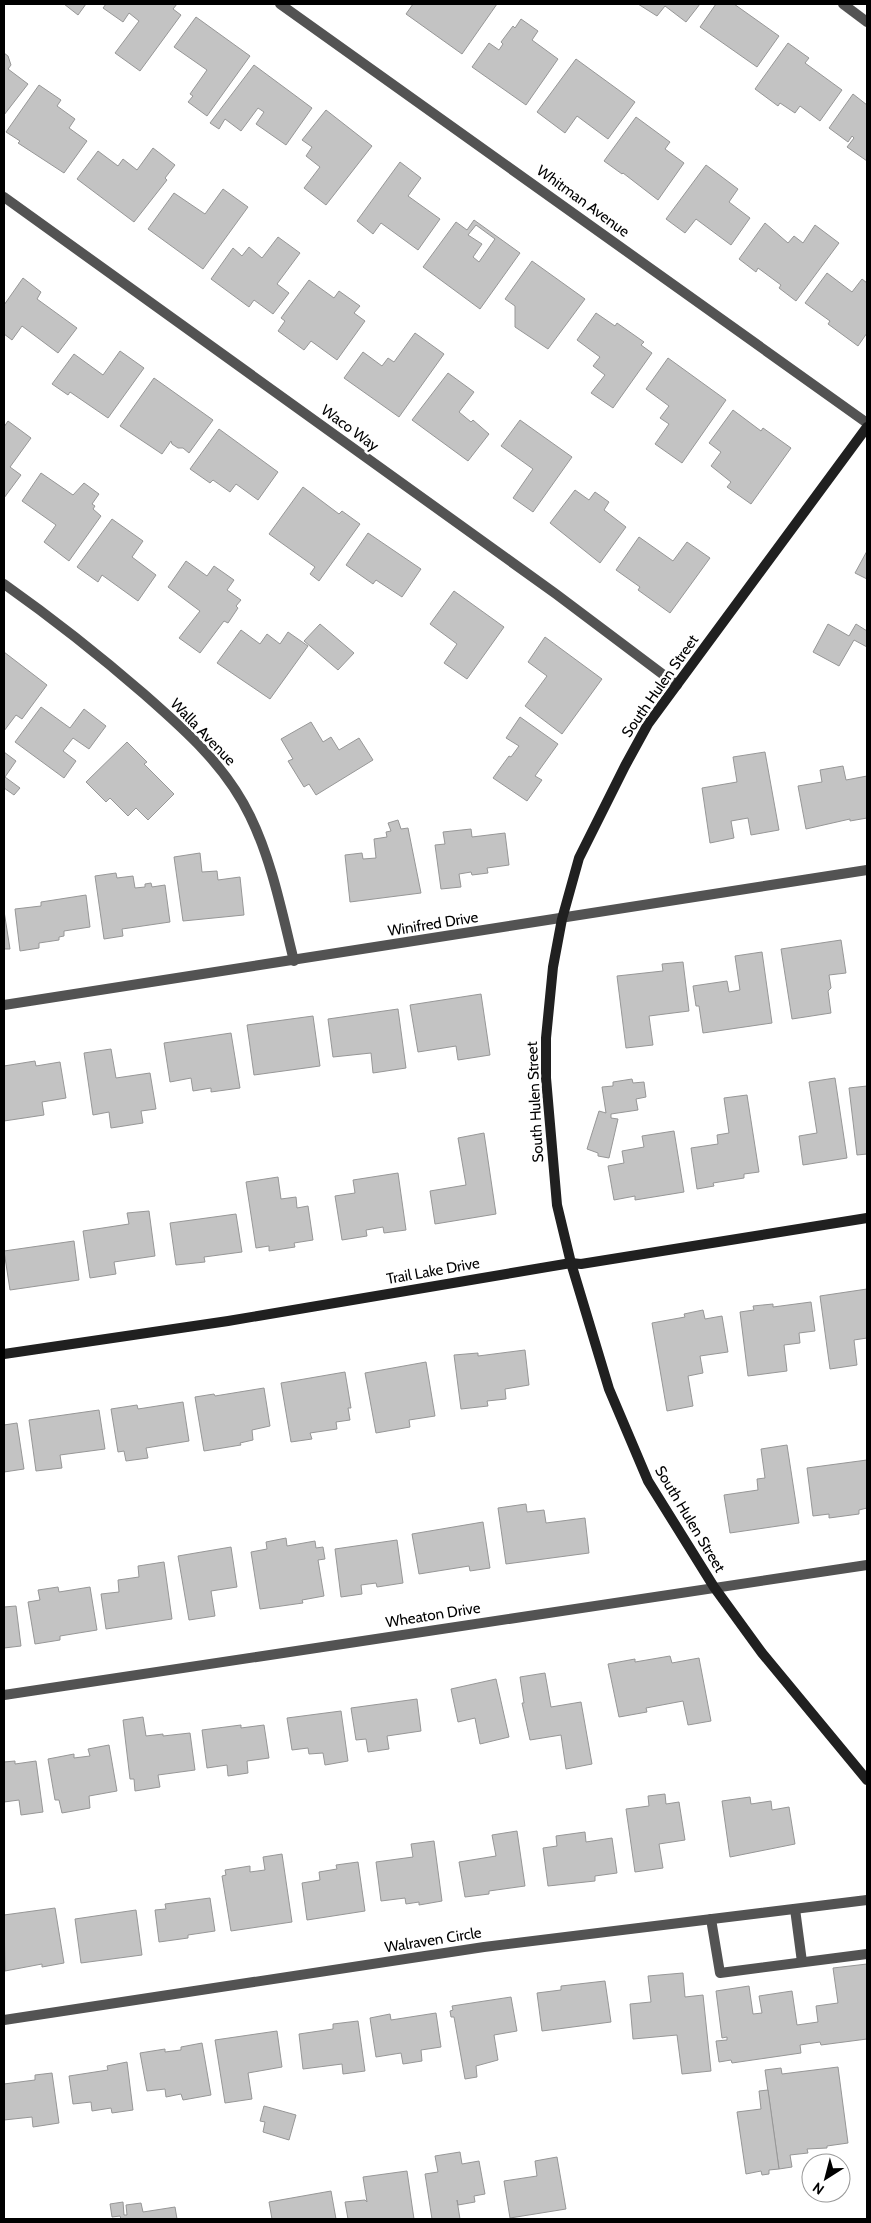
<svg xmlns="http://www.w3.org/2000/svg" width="871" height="2223" viewBox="0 0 871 2223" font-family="Cabin,sans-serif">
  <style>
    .building { fill: #c3c3c3; stroke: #979797; fill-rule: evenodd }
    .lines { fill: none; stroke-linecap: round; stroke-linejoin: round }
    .lane { stroke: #535353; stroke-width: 10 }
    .street { stroke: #535353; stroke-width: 10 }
    .secondary { stroke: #202020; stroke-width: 10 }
    .labels { text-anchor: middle; stroke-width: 5; stroke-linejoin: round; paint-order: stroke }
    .street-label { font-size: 15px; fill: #000; stroke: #fff }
  </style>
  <rect width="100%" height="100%" fill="#fff"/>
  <g class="building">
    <path d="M64,4H86L78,15Z"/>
    <path d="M106,4H177L173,9L181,15L140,71L115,53L139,21L129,13L123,22L103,8Z"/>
    <path d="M413,4H497L462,54L406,14Z"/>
    <path d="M638,4H700L686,22L665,6L657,16Z"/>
    <path d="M716,4H734L779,36L757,67L700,27Z"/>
    <path d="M196,17L250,56L207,116L188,102L193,96L190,94L207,70L174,47Z"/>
    <path d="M521,19L538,31L532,40L558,59L526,105L472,67L489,43L499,50L503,44L501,42L513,26L515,28Z"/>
    <path d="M788,43L809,58L805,63L842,90L820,121L800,106L795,113L780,103L778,106L755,89Z"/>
    <path d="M4,53L8,56L11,65L8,69L28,84L4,115Z"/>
    <path d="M576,59L635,102L608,139L577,116L565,133L537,112Z"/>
    <path d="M254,65L312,108L286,145L256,124L264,112L258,108L241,131L225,119L219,129L210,123Z"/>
    <path d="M39,85L61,100L57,106L75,119L69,128L87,141L64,173L18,143L20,141L6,132Z"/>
    <path d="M853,94L867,105V161L847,147L854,138L852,136L848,142L829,128Z"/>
    <path d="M326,110L372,146L326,205L304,188L320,167L306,156L312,147L302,140Z"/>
    <path d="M636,117L670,142L665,149L684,163L658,200L623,173L622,174L604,161Z"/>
    <path d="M153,148L175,165L165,178L167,180L134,222L77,179L98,151L118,166L123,159L137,170Z"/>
    <path d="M400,162L421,178L408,196L440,219L418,250L381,223L373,234L357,221Z"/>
    <path d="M706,165L738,189L729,202L750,218L731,245L696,219L685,233L666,219Z"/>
    <path d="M223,189L248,207L203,269L148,229L174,193L205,214Z"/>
    <path d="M474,220L520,253L480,309L423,267L456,222L467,230ZM476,225L495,239L479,262L473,257L482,244L468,235Z"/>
    <path d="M765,223L788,243L794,236L803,243L815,225L839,243L796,301L779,288L781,285L758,268L756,272L739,259Z"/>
    <path d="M278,237L300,253L277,284L289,293L273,314L254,300L249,307L211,279L233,248L242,256L249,247L262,258Z"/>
    <path d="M532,261L585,299L548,349L515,327V306L505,299Z"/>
    <path d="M827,273L852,292L862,279L867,283V333L858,346L828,324L830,321L805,303Z"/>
    <path d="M23,278L41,292L37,299L77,328L58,353L22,326L12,340L4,334V305Z"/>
    <path d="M309,280L334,298L339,291L360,306L354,313L365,321L337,360L311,341L304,350L278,331L285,321L281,318Z"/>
    <path d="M596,313L615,326L617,323L644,342L641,345L652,353L613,408L591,393L605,375L593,366L600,357L577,340Z"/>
    <path d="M415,333L444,354L399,417L344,378L363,352L382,366L388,358L394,362Z"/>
    <path d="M120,351L144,368L108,418L70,392L68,395L52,384L74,354L103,375Z"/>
    <path d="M668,358L726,400L682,463L655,444L669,424L660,418L669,406L646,389Z"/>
    <path d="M448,373L474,392L459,412L471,422L473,420L489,434L468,461L412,420Z"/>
    <path d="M154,378L213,420L189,453L183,448H178L172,444L171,441L162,454L120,426Z"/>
    <path d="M733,410L761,431L763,428L791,448L751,504L727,487L731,482L711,466L721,452L709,443Z"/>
    <path d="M520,420L572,457L533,512L513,498L533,469L501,446Z"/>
    <path d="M8,421L31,438L10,467L21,475L4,498V427Z"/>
    <path d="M219,429L278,472L258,500L236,484L230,492L213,480L210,483L190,469Z"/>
    <path d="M41,473L73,495L84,483L99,494L92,504L95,506L93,509L101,516L69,561L44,542L56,525L22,501Z"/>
    <path d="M303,487L339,514L342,511L360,524L319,581L310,574L315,567L269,534Z"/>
    <path d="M575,490L589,500L595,492L609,502L604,510L626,527L600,563L550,523Z"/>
    <path d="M112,519L143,541L132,557L156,575L138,601L102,575L98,582L77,567Z"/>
    <path d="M368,533L421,569L402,597L376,580L373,584L346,565Z"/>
    <path d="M639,537L673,561L687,542L710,558L670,613L638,590L640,587L616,570Z"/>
    <path d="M867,551V579L855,573Z"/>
    <path d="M186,561L207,576L214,566L234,580L227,590L241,600L236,606L238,608L228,623L224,621L200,653L179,638L200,611L168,587Z"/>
    <path d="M454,591L504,627L467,679L444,663L457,644L430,624Z"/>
    <path d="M320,624L354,653L338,670L304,641Z"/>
    <path d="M828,624L849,636L856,624L867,631V647L854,640L839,666L813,652Z"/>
    <path d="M241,630L260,644L267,634L280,644L288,632L308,646L270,699L217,663Z"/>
    <path d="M545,637L602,679L562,734L525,706L547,676L528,662Z"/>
    <path d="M4,652L47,685L22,719L16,715L4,731Z"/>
    <path d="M41,707L70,728L84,709L106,726L89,749L73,738L63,751L76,761L64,778L15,742Z"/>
    <path d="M520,717L558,744L535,776L542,780L527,801L493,778L509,756L511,757L519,746L506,738Z"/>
    <path d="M311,722L323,742L331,737L339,750L359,738L373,760L316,795L309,784L304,787L288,761L293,759L281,739Z"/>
    <path d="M127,742L147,762L144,764L174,794L148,820L136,808L128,816L110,798L106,802L86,782Z"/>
    <path d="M4,752L16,761L5,777L20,788L14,795L4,788Z"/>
    <path d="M765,752L779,830L751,835L748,818L731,821L734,838L710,843L702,788L737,782L733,757Z"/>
    <path d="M843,766L846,780L867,776V818L850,821V819L806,829L798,786L822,782L820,770Z"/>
    <path d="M398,820L401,829L408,828L421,893L350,902L345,855L362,853L363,859L376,858L374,839L387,837L386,832L391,831L388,823Z"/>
    <path d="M471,829L472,837L505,833L509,865L487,868L488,873L472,875L471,872L459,874L461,887L441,889L435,845L445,844L443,832Z"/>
    <path d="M200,853L202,872L217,871L218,880L240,877L244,915L183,921L174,857Z"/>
    <path d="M116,873L117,878L133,876L135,888L145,887V884L151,883L152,887L165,885L170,922L122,929L123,936L104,939L95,876Z"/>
    <path d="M86,895L90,927L64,931V936L59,937V940L39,943V948L20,951L15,909L41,906V902Z"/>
    <path d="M4,911L10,949H4Z"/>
    <path d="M841,940L846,973L829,975L831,988L828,991L831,1013L792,1019L781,949Z"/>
    <path d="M762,952L772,1023L703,1033L699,1006H696L693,986L727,981L729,992L740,990L735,956Z"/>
    <path d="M683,962L689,1011L649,1016L653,1045L626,1048L617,976L663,971L662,964Z"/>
    <path d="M481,994L490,1055L458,1060L456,1046L418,1052L410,1005Z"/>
    <path d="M398,1009L406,1068L373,1073L371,1053L333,1057L328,1019Z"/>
    <path d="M313,1016L320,1066L254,1075L247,1025Z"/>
    <path d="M231,1033L240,1088L211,1092V1088L193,1091L191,1078L170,1082L164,1043Z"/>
    <path d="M111,1049L116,1078L150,1073L156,1109L141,1111L143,1123L111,1128L109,1112L93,1115L84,1053Z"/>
    <path d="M35,1061L36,1066L60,1062L66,1098L42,1102L44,1115L4,1121V1066Z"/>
    <path d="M835,1078L847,1158L803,1165L799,1136L817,1133L809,1082Z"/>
    <path d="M632,1079L633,1083L644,1082L646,1097L636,1099L638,1110L611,1114V1118L618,1119L609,1158L598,1156V1153L587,1149L599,1111L606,1113L602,1087L613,1086V1082Z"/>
    <path d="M867,1086V1154L857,1155L849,1088Z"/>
    <path d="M747,1095L759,1172L744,1174V1178L713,1183L714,1186L697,1189L691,1148L718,1144L717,1135L729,1133L724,1098Z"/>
    <path d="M674,1131L684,1192L635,1200V1196L614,1200L608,1166L624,1163L622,1151L644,1147L642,1136Z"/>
    <path d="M484,1133L496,1214L435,1224L430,1191L466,1185L458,1138Z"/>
    <path d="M398,1173L406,1230L384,1233L383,1227L366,1230L367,1236L342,1240L335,1196L355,1193L353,1180Z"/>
    <path d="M278,1177L281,1199L296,1197L297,1208L308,1206L313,1240L294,1243L295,1247L269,1251V1246L256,1248L246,1182Z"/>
    <path d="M149,1211L155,1256L114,1262L116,1274L90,1278L83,1231L129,1224L127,1213Z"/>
    <path d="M236,1214L242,1252L204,1257L205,1262L176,1265L170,1223Z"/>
    <path d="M74,1241L79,1280L10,1290L4,1251Z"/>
    <path d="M867,1289V1338L854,1340L857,1365L830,1369L820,1296Z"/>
    <path d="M811,1302L815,1331L799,1333L800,1343L784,1345L787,1371L748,1376L740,1312L754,1310L753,1306L773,1304V1307Z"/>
    <path d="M703,1310L705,1319L722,1316L728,1352L700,1356L703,1373L688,1376L693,1406L667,1411L652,1323L685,1317L684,1314Z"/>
    <path d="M525,1350L529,1385L505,1389L506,1399L487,1401L488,1406L461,1409L454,1355L478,1353V1356Z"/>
    <path d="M426,1362L435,1416L409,1420L410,1427L376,1433L365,1373Z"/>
    <path d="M345,1372L351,1408H348L350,1420L336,1422L337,1429L310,1433L312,1439L291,1442L281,1383Z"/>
    <path d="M264,1388L270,1426L252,1430L253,1440L240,1443L241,1445L204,1451L195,1397L214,1394L215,1396Z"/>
    <path d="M183,1402L189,1441L146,1448L148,1458L126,1461L124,1451L118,1452L111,1409L137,1405L138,1409Z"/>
    <path d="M99,1410L105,1449L60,1455L62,1468L36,1471L29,1420Z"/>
    <path d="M17,1423L24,1469L4,1472V1425Z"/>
    <path d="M787,1445L799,1523L730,1533L724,1495L758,1490L757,1479L765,1478L761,1449Z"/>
    <path d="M867,1460V1508L859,1510V1514L829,1518V1514L813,1516L807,1468Z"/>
    <path d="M526,1504L527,1512L544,1510L546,1523L585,1518L589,1553L506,1564L498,1508Z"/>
    <path d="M483,1522L490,1568L470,1571L469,1566L419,1574L412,1534Z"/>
    <path d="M286,1538L287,1546L315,1541L316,1548L323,1547L325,1559L318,1560L324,1596L302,1600L303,1603L260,1609L251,1552L267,1549L266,1542Z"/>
    <path d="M397,1540L403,1583L377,1587L376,1583L361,1585L362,1594L341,1597L335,1549Z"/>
    <path d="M231,1547L237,1587L211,1591L215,1616L189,1620L178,1556Z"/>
    <path d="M164,1562L172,1619L106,1629L101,1594L119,1592L118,1580L139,1577L138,1566Z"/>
    <path d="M58,1587L59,1592L90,1587L97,1630L60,1636V1640L35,1644L28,1602L40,1600L38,1590Z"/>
    <path d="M16,1606L21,1646L4,1648V1607Z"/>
    <path d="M670,1656L672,1663L699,1658L711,1721L688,1725L683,1701L646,1708L647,1712L619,1717L608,1664L635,1659V1662Z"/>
    <path d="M545,1673L551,1707L581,1702L592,1764L566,1769L561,1735L530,1740L522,1703H524L520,1677Z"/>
    <path d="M496,1679L509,1737L480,1744L475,1718L458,1722L451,1689Z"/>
    <path d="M417,1699L421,1731L387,1736L389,1749L368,1752L366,1739L356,1740L351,1708Z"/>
    <path d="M341,1711L348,1761L325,1765L323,1753L309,1754L308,1748L292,1750L287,1718Z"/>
    <path d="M143,1717L146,1736L163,1734V1736L190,1733L195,1770L158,1775L160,1787L135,1791L134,1779H130L123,1720Z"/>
    <path d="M241,1725V1728L264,1725L269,1758L247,1761L248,1773L228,1776L227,1765L207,1768L202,1730Z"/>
    <path d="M109,1745L117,1791L89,1796L90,1808L62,1813L59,1800H55L48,1759L74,1754V1758L90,1756L88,1749Z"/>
    <path d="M15,1761V1764L36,1761L43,1812L21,1815L19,1800L4,1802V1762Z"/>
    <path d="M665,1794L666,1804L679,1802L685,1840L659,1844L663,1868L635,1872L626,1809L649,1806L648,1796Z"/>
    <path d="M750,1797L751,1804L771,1801L772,1810L789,1807L795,1844L730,1857L722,1801Z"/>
    <path d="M517,1831L525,1886L489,1891V1894L465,1897L459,1862L496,1856L492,1835Z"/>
    <path d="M585,1832L586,1842L612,1838L617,1873L595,1876V1881L548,1886L543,1848L557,1846L556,1836Z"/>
    <path d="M434,1841L442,1901L419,1905V1902L406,1904L405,1898L381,1901L376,1862L413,1857L411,1844Z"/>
    <path d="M282,1854L292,1922L231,1931L222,1876L226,1875L225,1870L250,1866V1872L265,1870L263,1857Z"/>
    <path d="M358,1862L365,1911L307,1920L302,1883L320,1880L319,1872L337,1869L336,1865Z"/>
    <path d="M210,1898L215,1931L188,1935V1938L159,1942L155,1910L166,1909L165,1904Z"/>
    <path d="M55,1908L64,1963L42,1967V1964L5,1971L4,1915Z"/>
    <path d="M136,1910L142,1955L81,1963L75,1919Z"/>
    <path d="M867,1964V2039L821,2045L820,2042L800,2045L801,2053L732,2063L731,2060L719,2062L716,2041L727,2040V2037L722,2038L716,1991L749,1986L753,2014L762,2013L759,1996L792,1991L797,2025L818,2022L816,2006L838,2003L833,1968Z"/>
    <path d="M683,1973L685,1997L703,1995L711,2071L682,2074L677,2035L633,2039L630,2004L651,2002L648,1976Z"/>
    <path d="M605,1981L611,2022L542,2031L537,1993L561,1990V1986Z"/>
    <path d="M511,1997L517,2031L494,2035L498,2060L476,2066L477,2077L465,2079L454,2017H451L450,2011L453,2010L452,2006Z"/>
    <path d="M436,2013L441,2047L421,2050L422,2061L403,2064L401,2053L376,2057L370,2018L390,2014L391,2020Z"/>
    <path d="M358,2021L365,2071L343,2074L342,2064L303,2069L299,2034L333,2029V2024Z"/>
    <path d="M277,2031L282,2067L248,2073L252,2099L225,2103L215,2040Z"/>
    <path d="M202,2043L211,2095L183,2100L181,2094L166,2097L165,2089L147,2091L140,2053L165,2049V2052L181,2050V2047Z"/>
    <path d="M127,2062L133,2110L112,2113L111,2108L92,2111L91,2102L73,2104L69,2076L108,2070L107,2066Z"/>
    <path d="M838,2067L848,2143L827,2146V2148L807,2149L808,2153L790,2155L792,2167L779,2169L765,2070L781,2068L782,2074Z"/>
    <path d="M52,2073L59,2123L33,2127L32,2117L4,2120V2084L35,2080V2075Z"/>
    <path d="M768,2090L779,2169L769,2170V2174L762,2175L761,2171L746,2174L737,2112L761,2109L759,2091Z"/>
    <path d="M264,2106L296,2115L289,2140L263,2132L265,2122L260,2121Z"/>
    <path d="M460,2152L462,2164L479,2161L485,2194L474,2196L475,2202L458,2205L457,2200L460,2219H432L425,2174L438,2172L435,2156Z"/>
    <path d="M557,2157L566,2209L510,2218L504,2181L537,2176L535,2161Z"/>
    <path d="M407,2171L414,2219H348L345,2202L365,2200L367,2202L363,2177Z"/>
    <path d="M331,2191L336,2219H272L269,2202Z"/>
    <path d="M123,2202L124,2215H127L126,2205L141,2203L143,2212L175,2207L177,2219H121L120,2216L112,2217L110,2204Z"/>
  </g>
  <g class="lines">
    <g class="lane">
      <path d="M795,1909L802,1962"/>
      <path d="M711,1919L720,1973L867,1954"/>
    </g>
    <g class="street">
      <path d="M280,4L867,423"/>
      <path d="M843,4L867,22"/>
      <path d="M4,197L556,594L677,685"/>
      <path d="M4,584C52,618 99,655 144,694C185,730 226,766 250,816C272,861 282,913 294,961"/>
      <path d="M4,1005L867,870"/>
      <path d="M4,1695L867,1565"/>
      <path d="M4,2020L484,1947L867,1900"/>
    </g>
    <g class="secondary">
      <path d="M867,427L648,724L625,766L579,858L562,919L553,967L546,1038V1078L557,1205L571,1263L609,1389L648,1481L714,1587L762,1653L867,1780"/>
      <path d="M4,1354L228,1321L571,1263L581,1264L867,1218"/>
    </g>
  </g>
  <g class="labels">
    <g class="street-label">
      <text transform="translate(583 201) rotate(36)" y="5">Whitman Avenue</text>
      <text transform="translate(350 428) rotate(36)" y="5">Waco Way</text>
      <text transform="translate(660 686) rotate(-55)" y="5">South Hulen Street</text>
      <text transform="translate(203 732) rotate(46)" y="5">Walla Avenue</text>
      <text transform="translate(433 924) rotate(-9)" y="5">Winifred Drive</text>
      <text transform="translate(535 1102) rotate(-93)" y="5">South Hulen Street</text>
      <text transform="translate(433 1271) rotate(-10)" y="5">Trail Lake Drive</text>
      <text transform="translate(690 1519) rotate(59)" y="5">South Hulen Street</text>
      <text transform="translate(433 1615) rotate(-9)" y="5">Wheaton Drive</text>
      <text transform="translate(433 1940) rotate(-9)" y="5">Walraven Circle</text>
    </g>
  </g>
  <rect width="871" height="2223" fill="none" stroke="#000000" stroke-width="10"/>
  <g transform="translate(826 2178) rotate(216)"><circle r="24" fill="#ffffff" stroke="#999999"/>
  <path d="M0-4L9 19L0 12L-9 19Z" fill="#000000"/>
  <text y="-8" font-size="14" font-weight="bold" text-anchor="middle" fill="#000000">N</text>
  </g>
</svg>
